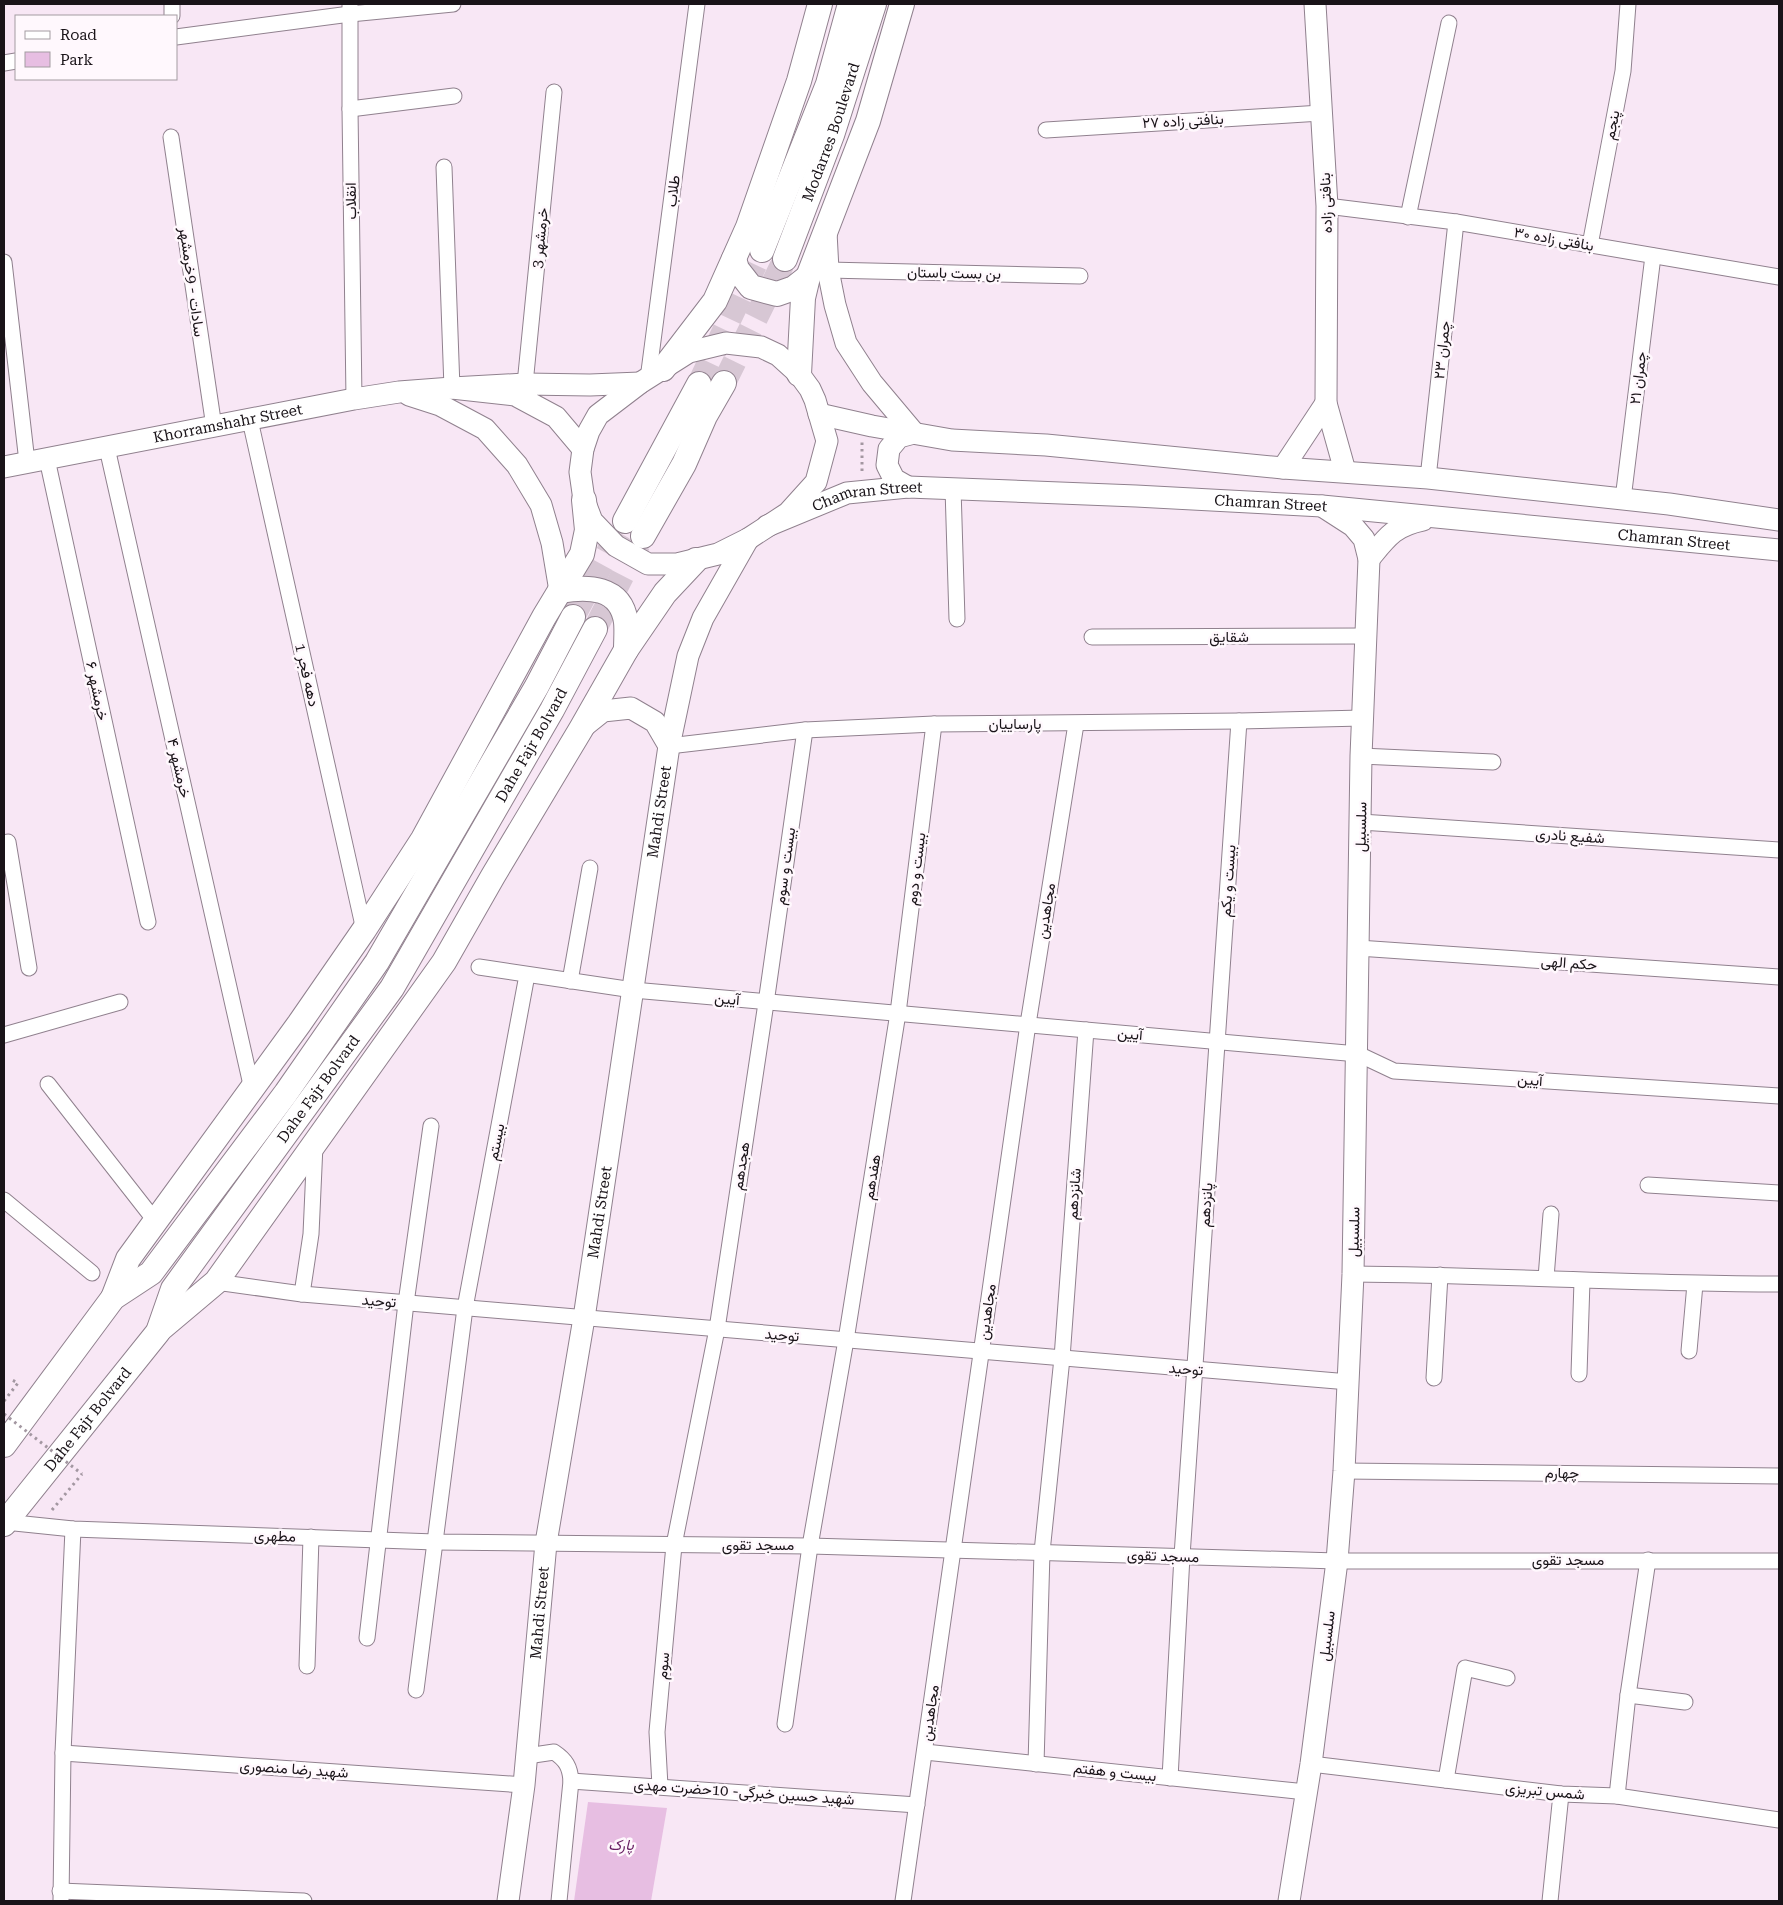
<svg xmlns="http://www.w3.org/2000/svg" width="1783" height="1905" viewBox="0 0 1783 1905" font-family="'Roboto Serif',Vazirmatn,serif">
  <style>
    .green { fill: #e7bee2 }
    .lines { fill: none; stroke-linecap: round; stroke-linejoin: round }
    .primary-tunnel { stroke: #d7c7d4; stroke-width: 24; stroke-dasharray: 24 12; stroke-linecap: butt }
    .street-casing { stroke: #90818e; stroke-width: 17 }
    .secondary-casing { stroke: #90818e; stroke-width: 23 }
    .primary-casing { stroke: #90818e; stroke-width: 26 }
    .path { stroke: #a397a1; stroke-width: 3; stroke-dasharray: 2.5 4; stroke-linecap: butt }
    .street { stroke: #fff; stroke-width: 15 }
    .secondary { stroke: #fff; stroke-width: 21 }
    .primary { stroke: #fff; stroke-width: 24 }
    .path-bridge { stroke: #a397a1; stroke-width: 3; stroke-dasharray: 2.5 4; stroke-linecap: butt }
    .labels { text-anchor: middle; stroke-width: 5; stroke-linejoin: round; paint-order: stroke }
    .street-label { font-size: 15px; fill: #191318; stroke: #fff8fd }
    .park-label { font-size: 15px; font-style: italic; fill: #692064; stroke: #fff8fd }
  </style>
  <rect width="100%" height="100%" fill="#f8e7f5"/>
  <path class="green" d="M588,1802L667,1808L651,1901H574Z"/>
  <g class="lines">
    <g class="primary-tunnel">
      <path d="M724,383L785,259"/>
      <path d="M699,384L762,250"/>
      <path d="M573,617L625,521"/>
      <path d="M595,629L642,537"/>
    </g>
    <g class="street-casing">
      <g id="street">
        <path d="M172,4V16"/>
        <path d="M350,4V109L354,399"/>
        <path d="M176,37L350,14L453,4"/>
        <path d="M4,63L16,61"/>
        <path d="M350,109L454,96"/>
        <path d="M1046,130L1321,113"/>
        <path d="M171,137L214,427"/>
        <path d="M444,167L452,388"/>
        <path d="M1327,206L1456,222L1779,277"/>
        <path d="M1408,217L1449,23"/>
        <path d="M1590,245L1623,71L1628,4"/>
        <path d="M4,262L27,462"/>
        <path d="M828,270L1080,276"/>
        <path d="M648,379L697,4"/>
        <path d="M525,384L554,92"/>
        <path d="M250,420L364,930"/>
        <path d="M107,448L252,1089"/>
        <path d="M47,459L148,922"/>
        <path d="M1428,478L1456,222"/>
        <path d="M953,488L957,619"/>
        <path d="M1623,499L1653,256"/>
        <path d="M1092,637L1366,636"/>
        <path d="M669,746L805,730L934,724L1239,721L1362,718"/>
        <path d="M1361,756L1493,762"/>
        <path d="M1361,822L1779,850"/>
        <path d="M4,843L8,842L29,968"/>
        <path d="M1358,948L1779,977"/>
        <path d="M479,967L633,990L1358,1054L1394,1071L1779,1096"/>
        <path d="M570,981L590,868"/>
        <path d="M4,1035L120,1002"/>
        <path d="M48,1084L156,1222"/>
        <path d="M1648,1185L1779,1193"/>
        <path d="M4,1200L92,1273"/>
        <path d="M1353,1274C1496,1275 1637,1284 1779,1284"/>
        <path d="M1546,1278L1551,1214"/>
        <path d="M216,1282L302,1294L1349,1382"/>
        <path d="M302,1294L311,1234L315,1145"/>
        <path d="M1689,1351L1695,1284"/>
        <path d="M1579,1374L1582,1281"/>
        <path d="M1434,1378L1440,1275"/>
        <path d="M1344,1471L1779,1476"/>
        <path d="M5,1522L73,1529L435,1542L810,1546L1337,1561H1779"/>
        <path d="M367,1638L406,1303L431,1126"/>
        <path d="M307,1666L311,1537"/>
        <path d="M416,1690L465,1308L527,975"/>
        <path d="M1628,1695L1685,1702"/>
        <path d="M785,1724L810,1546L846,1340L898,1013L934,724"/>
        <path d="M925,1752L1306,1792"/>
        <path d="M63,1753L524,1785"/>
        <path d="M527,1756L554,1752C566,1760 570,1767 571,1781L559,1901"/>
        <path d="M1036,1764L1042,1552L1062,1358L1086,1030"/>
        <path d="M1311,1764L1561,1794L1617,1796L1779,1820"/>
        <path d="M1170,1778L1182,1556L1239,721"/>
        <path d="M1446,1780L1465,1668L1507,1678"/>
        <path d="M571,1781L917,1805"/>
        <path d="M660,1786L657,1732L674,1545L717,1329L766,1003L805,730"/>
        <path d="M1617,1796L1628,1695L1648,1560"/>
        <path d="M60,1891L304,1901"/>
        <path d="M61,1901L63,1753L73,1529"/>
        <path d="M903,1901L1028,1024L1076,724"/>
        <path d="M1550,1901L1561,1794"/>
      </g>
    </g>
    <g class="secondary-casing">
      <g id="secondary">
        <path d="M1315,4L1327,206L1326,403L1345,471"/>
        <path d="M826,232L828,270L835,305L846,343L872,383L914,433L899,437L889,449L887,465L894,479L908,487"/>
        <path d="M726,343L761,347L778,355L799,374L810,389L815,400L827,441L816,482L788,513L748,539L718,554L677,564H648L616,546L592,521L584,500L580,472L583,449L589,431L598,415L640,383L689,352Z"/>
        <path d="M409,395L440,405L485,429L517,465L541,505L552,543L560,591"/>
        <path d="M819,414L872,426L952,440L1046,445L1283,468L1428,478L1669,504L1779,520"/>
        <path d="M583,449L556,417L515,395L452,388L525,384L590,385L640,383"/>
        <path id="s1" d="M4,467L354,399L399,392L452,388"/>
        <path d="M1283,468L1326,403"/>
        <path id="s2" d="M767,526L847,493L908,487L1136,496L1322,506L1779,550"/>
        <path d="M1369,559C1387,537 1394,526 1423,520"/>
        <path d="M583,727L603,711L631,708L655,722L669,746"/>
        <path id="s3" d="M508,1901L524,1785L546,1543L584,1318L669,746L688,656L703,618L748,539"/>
        <path d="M1289,1901L1311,1764L1337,1561L1344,1471L1353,1274L1361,756L1369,559L1364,539L1353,526L1322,506"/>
      </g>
    </g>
    <g class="primary-casing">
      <g id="primary">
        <path d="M762,250L828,84L850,4"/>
        <path d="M734,259L737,269L751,287L777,294L794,288L808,277"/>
        <path id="s4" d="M785,259L832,135L874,4"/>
        <path d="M663,369L715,301L748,227L799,81L820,4"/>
        <path d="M799,374L803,298L808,277L868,121L902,4"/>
        <path d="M625,521L699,384"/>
        <path d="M643,536L684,464L705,416L724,383"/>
        <path d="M560,591C587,586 621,586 626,622C627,631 626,640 626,650"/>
        <path d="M113,1298L128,1259L299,1024L364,930L423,839L544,617L582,554L587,530L584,500"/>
        <path d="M159,1330L216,1282L444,962L493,876L581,729L626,650L665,593L696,560"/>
        <path d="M4,1445L113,1298L151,1273L286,1093L377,962L537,686L573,617"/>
        <path id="s5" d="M4,1524L158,1332L173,1289L392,988L552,710L595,629"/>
      </g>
    </g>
    <g class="path">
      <path d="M862,471V442"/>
      <path d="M4,1401L18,1383L12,1380"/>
      <path d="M52,1510L82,1474"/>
    </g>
    <use href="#street" class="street"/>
    <use href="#secondary" class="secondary"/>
    <use href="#primary" class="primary"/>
    <path class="path-bridge" d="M4,1414L82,1474"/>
  </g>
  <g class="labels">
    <g class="street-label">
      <text transform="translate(1183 121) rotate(-3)" y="5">بنافتی زاده ۲۷</text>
      <text transform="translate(1612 125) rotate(-79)" y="5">پنجم</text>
      <text dy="5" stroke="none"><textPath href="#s4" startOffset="135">Modarres Boulevard</textPath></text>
      <text transform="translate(673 191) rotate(-83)" y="5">طلاب</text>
      <text transform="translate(351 201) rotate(-91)" y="5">انقلاب</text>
      <text transform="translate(1326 203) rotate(-92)" y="5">بنافتی زاده</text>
      <text transform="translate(540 238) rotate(-84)" y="5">خرمشهر 3</text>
      <text transform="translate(1554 239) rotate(10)" y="5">بنافتی زاده ۳۰</text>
      <text transform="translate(954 273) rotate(1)" y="5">بن بست باستان</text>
      <text transform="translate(192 282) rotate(82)" y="5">سادات - 9خرمشهر</text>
      <text transform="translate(1442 350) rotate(-84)" y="5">چمران ۲۳</text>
      <text transform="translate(1638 378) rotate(-83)" y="5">چمران ۲۱</text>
      <text dy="5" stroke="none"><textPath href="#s1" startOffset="228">Khorramshahr Street</textPath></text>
      <text dy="5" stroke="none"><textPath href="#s2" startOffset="106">Chamran Street</textPath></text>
      <text dy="5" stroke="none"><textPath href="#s2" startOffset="511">Chamran Street</textPath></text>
      <text dy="5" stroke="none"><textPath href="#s2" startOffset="916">Chamran Street</textPath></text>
      <text x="1229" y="642">شقایق</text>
      <text transform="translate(307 675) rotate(77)" y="5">دهه فجر 1</text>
      <text transform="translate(97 691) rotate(78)" y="5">خرمشهر ۶</text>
      <text x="1015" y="729">پارساییان</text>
      <text dy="5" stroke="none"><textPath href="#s5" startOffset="944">Dahe Fajr Bolvard</textPath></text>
      <text transform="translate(179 768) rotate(77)" y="5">خرمشهر ۴</text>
      <text dy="5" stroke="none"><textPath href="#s3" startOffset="1100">Mahdi Street</textPath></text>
      <text transform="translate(1361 827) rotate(-89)" y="5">سلسبیل</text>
      <text transform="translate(1570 836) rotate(4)" y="5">شفیع نادری</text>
      <text transform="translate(785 866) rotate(-82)" y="5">بیست و سوم</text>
      <text transform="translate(916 869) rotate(-83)" y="5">بیست و دوم</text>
      <text transform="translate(1228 881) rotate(-86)" y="5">بیست و یکم</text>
      <text transform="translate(1046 911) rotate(-81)" y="5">مجاهدین</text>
      <text transform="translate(1569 963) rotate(4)" y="5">حکم الهی</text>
      <text transform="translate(727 999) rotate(5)" y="5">آیین</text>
      <text transform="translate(1130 1034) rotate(5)" y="5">آیین</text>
      <text transform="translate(1530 1080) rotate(4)" y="5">آیین</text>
      <text dy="5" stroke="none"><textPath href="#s5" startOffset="539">Dahe Fajr Bolvard</textPath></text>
      <text transform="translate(496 1142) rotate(-79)" y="5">بیستم</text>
      <text transform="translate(741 1166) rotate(-81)" y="5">هجدهم</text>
      <text transform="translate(872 1177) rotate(-81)" y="5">هفدهم</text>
      <text transform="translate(1074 1194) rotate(-86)" y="5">شانزدهم</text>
      <text transform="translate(1206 1205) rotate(-86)" y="5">پانزدهم</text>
      <text dy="5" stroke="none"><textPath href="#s3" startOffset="695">Mahdi Street</textPath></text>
      <text transform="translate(1354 1232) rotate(-89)" y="5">سلسبیل</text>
      <text transform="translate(379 1301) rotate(5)" y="5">توحید</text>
      <text transform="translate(987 1312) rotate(-82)" y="5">مجاهدین</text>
      <text transform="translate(782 1335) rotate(5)" y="5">توحید</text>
      <text transform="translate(1186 1369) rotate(5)" y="5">توحید</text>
      <text dy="5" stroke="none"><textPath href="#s5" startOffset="134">Dahe Fajr Bolvard</textPath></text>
      <text transform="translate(1562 1473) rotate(1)" y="5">چهارم</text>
      <text transform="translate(275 1536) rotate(2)" y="5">مطهری</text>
      <text x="758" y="1550">مسجد تقوی</text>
      <text transform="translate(1163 1556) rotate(2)" y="5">مسجد تقوی</text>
      <text x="1568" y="1565">مسجد تقوی</text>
      <text dy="5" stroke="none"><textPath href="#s3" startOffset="290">Mahdi Street</textPath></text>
      <text transform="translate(1327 1636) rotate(-83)" y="5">سلسبیل</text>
      <text transform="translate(663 1666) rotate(-85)" y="5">سوم</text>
      <text transform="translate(930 1713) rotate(-82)" y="5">مجاهدین</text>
      <text transform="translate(294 1769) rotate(4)" y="5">شهید رضا منصوری</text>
      <text transform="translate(1115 1772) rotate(6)" y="5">بیست و هفتم</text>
      <text transform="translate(1545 1791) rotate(5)" y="5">شمس تبریزی</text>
      <text transform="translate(744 1792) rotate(4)" y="5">شهید حسین خبرگی- 10حضرت مهدی</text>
    </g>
    <g class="park-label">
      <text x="621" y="1850">پارک</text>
    </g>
  </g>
  <rect width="1783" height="1905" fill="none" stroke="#191318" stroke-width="10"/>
  <rect x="15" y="15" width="162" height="65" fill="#fff8fd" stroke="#a39ca1"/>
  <rect x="25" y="31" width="25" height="8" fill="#ffffff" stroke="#a39ca1"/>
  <text x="60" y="40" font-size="15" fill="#191318">Road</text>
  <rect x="25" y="52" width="25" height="15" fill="#e7bee2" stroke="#a39ca1"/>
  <text x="60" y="65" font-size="15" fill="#191318">Park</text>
</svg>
